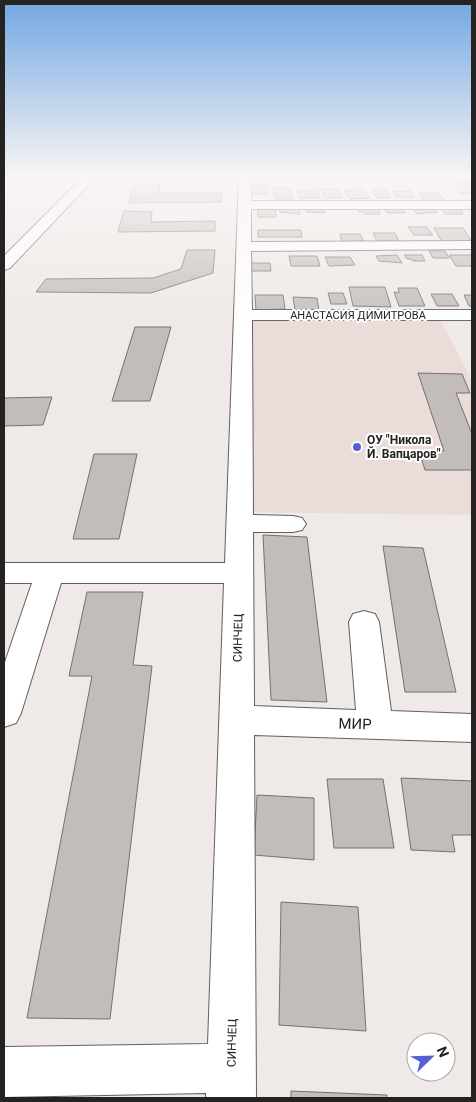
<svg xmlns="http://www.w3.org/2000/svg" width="476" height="1102" viewBox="0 0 476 1102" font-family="Roboto,sans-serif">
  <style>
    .built { fill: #eadcd8 }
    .building { fill: #c2bdbb; stroke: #76716f }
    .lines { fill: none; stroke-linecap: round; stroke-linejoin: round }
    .minor-casing { stroke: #645f5d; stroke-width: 2 }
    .tertiary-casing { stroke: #645f5d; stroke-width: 2 }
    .minor { fill: #fff; fill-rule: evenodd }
    .tertiary { fill: #fff; fill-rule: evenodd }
    .poi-dot { fill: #595ed5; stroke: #fff; stroke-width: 2 }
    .labels { text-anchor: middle; stroke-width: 4; stroke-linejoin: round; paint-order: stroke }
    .far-street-label { font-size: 11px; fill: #252322; stroke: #fff }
    .poi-label { font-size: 12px; font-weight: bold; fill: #252322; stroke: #fff; text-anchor: start }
    .street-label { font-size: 12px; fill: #252322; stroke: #fff }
    .near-street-label { font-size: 15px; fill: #252322; stroke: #fff }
  </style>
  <rect width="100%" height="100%" fill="#efe9e7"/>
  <path class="built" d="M244,315H438L472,381V515L241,512Z"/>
  <g class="building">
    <path d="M452,181H471L472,193H460Z"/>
    <path d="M135,184H160L159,193H222L221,202L128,203Z"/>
    <path d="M266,185L268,194H252L251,186Z"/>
    <path d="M272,187H289L293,199H276Z"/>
    <path d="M321,189H338L342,198H325Z"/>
    <path d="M317,190L320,198H300L297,191Z"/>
    <path d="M344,190H364L370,198L350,199Z"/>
    <path d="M372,190H386L391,198H377Z"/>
    <path d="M393,191H411L415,197H397Z"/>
    <path d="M419,193H439L445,201H424Z"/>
    <path d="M278,205H298L300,214L280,212Z"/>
    <path d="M305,206H323L325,213L306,212Z"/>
    <path d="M357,206H377L380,214H365L364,212H359Z"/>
    <path d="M383,206H401L405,213H387Z"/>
    <path d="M440,206H458L463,214H445Z"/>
    <path d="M258,207H275L276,217H258Z"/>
    <path d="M412,207H433L437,212L417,214Z"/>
    <path d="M124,211L152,212L151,222L215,221V231L118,232Z"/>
    <path d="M408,227H427L433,235H414Z"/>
    <path d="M434,228H463L472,242H442Z"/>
    <path d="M258,230H301L302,237H258Z"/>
    <path d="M373,233H395L399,241H377Z"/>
    <path d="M340,234H360L364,241L342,242Z"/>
    <path d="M187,250H215L213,273L151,293L36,292L46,279L153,278L181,269Z"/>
    <path d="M429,251H445L449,258H433Z"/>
    <path d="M397,255L402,263L379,261L376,256Z"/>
    <path d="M404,255H422L425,261H413L412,259H407Z"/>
    <path d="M449,255H472V266H456Z"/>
    <path d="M289,256H317L320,266H291Z"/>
    <path d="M325,257H350L355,265L329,266Z"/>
    <path d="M249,263H270L271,271H249Z"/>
    <path d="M349,287H385L391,307L353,306Z"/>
    <path d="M398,288H417L425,306H399L394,292L399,293Z"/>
    <path d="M328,293H343L347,304H331Z"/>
    <path d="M431,294H452L459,306H437Z"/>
    <path d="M255,295H283L285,309L256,310Z"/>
    <path d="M464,295H472V306H469Z"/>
    <path d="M293,297L317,298L319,310H295Z"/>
    <path d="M135,327H171L150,401H112Z"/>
    <path d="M418,373L462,374L470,393H456L472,434V470H425L419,451H444Z"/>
    <path d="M52,397L43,425L4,426V398Z"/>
    <path d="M94,454H137L119,539H73Z"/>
    <path d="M263,535L307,537L327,702L271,700Z"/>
    <path d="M383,546L423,548L456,692H405Z"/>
    <path d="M87,592H143L133,665L152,666L110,1019L27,1018L92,676H69Z"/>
    <path d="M401,778L472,781V835H452L455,852L411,850Z"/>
    <path d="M327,779H383L394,848H334Z"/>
    <path d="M257,795L314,798V860L254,855Z"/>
    <path d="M281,902L358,907L366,1031L279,1025Z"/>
    <path d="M291,1091L387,1095V1098H291Z"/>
  </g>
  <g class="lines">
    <g class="minor-casing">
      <path id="minor" d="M239,177H251V201H472V209H251V242L472,241V249L251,251L252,310H472V320H252L253,515L293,516L302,518L306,524L302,530L293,532H253L254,706L356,710L349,622L353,614L364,611L375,614L379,622L391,711L472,714V742L254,735L256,1098H206V1093L4,1097V1047L208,1044L224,583H61L21,713L16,723L4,727V665L32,583H4V563H225Z"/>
    </g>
    <g class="tertiary-casing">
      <path id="tertiary" d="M83,177H96L10,268L4,270V256Z"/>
    </g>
    <use href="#minor" class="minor"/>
    <use href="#tertiary" class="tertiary"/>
  </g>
  <linearGradient id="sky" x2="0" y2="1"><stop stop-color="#73a7e3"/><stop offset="0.53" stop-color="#f8f5f4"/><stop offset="1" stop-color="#f8f5f4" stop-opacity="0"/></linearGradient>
  <rect width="476" height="332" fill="url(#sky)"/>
  <circle class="poi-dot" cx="357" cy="447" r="5"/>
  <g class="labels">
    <g class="far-street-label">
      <text x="358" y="319">АНАСТАСИЯ ДИМИТРОВА</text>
    </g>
    <g class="poi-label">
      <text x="367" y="444">ОУ "Никола<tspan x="367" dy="14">Й. Вапцаров"</tspan></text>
    </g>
    <g class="street-label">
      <text transform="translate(238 638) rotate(-89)" y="4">СИНЧЕЦ</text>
      <text transform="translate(232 1043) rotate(-89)" y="4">СИНЧЕЦ</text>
    </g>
    <g class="near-street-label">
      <text transform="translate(355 724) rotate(2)" y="5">МИР</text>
    </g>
  </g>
  <rect width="476" height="1102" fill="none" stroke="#252322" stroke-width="10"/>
  <g transform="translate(431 1057) rotate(67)"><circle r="24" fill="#ffffff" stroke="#a8a7a7"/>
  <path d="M0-4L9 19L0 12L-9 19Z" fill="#595ed5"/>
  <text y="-8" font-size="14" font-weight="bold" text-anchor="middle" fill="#252322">N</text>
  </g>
</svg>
